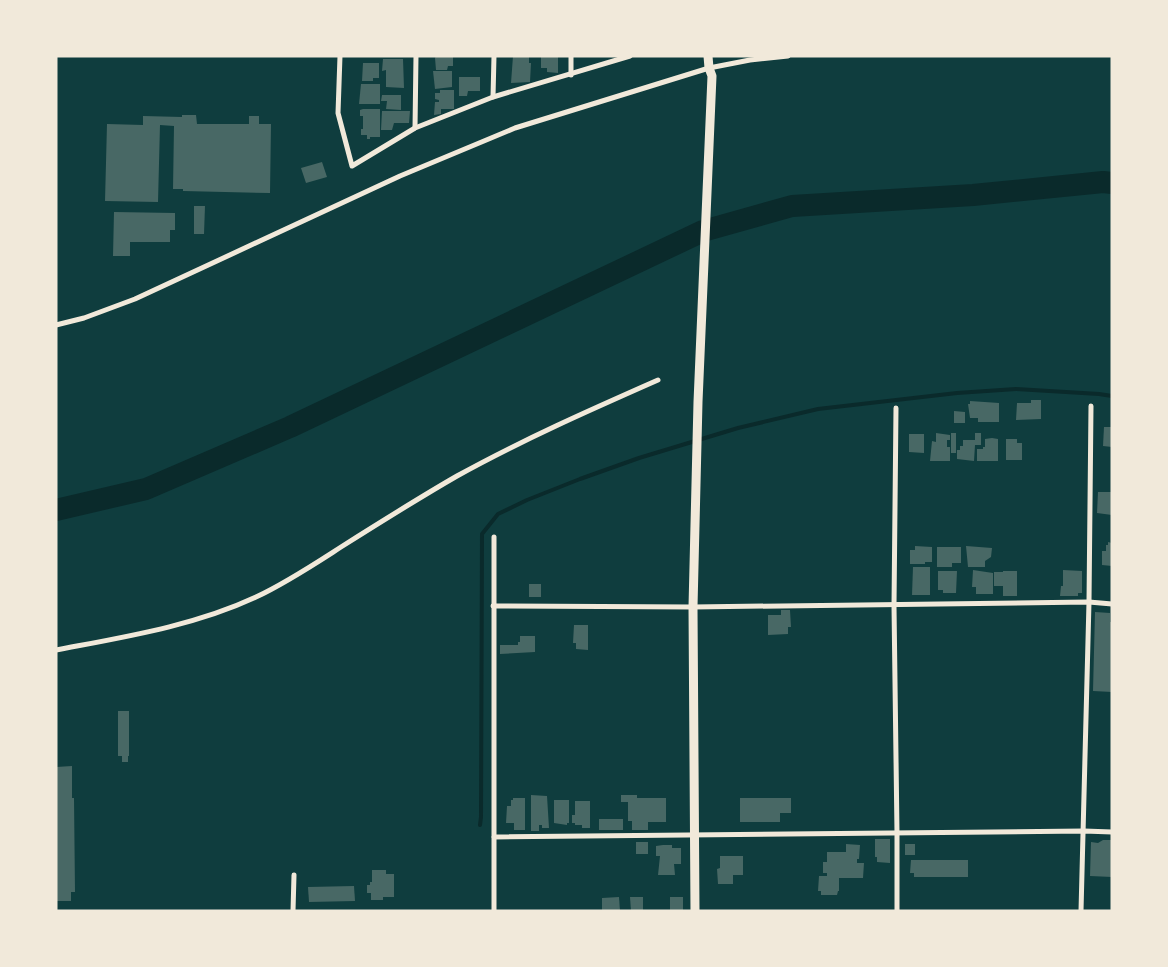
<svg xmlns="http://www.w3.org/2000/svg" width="1168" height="967" viewBox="0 0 1168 967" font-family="Jost,sans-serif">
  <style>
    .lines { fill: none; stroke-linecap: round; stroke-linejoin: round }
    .stream { stroke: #0a2a2b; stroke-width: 4 }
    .river { stroke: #0a2a2b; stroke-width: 22 }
    .building { fill: #486865 }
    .minor { stroke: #f1e9da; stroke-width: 5 }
    .tertiary { stroke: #f1e9da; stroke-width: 9 }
  </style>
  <rect width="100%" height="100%" fill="#0f3d3e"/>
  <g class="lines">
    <path class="stream" d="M480,825L481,817L482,534L498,514L527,500L580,479L639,458L738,428L818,409L957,393L1016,389L1099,394L1112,396"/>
    <path class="river" d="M56,510L146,489L290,427L703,231L792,206L973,195L1103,182L1112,183"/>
  </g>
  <g class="building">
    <path d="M436,56H453V66H448L447,70H436L435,58Z"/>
    <path d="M513,56H529V63H531L530,82L511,83Z"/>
    <path d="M541,56H558V73L547,72V68H541Z"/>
    <path d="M383,59H403L404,88L386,87V70L382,71Z"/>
    <path d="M363,63H379V78H373V81H362Z"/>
    <path d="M433,71H452V87L435,89Z"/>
    <path d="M459,77H480V91H468L467,96H459Z"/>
    <path d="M361,84H380V104H359Z"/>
    <path d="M440,90H454V109H441V114L434,115L435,102H439V100L435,99V93H440Z"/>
    <path d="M382,95H401V110L386,109L387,101H381Z"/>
    <path d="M363,109H380V137H370V139H367V135H361V129H363V116H360V110Z"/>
    <path d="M382,111H410L409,123H394L392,130H381Z"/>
    <path d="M182,115H196L197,124H249V116H259V124H271L270,193L183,191V189H173L174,126L160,125L158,202L105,201L107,124L143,125V116L182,117Z"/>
    <path d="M322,162L327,177L306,183L301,168Z"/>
    <path d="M194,206H205L204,234H194Z"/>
    <path d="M114,212L175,213V230H170V242H130V256H113Z"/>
    <path d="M1031,400H1041V419L1016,420L1017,403H1031Z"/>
    <path d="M970,401L999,403V422H978V418H970L968,404H970Z"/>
    <path d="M954,411L965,412V423H954Z"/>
    <path d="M1104,427H1112V447L1103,446Z"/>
    <path d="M936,433L950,435V440H947V447H950V461H930L932,441L936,442Z"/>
    <rect x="951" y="433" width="5" height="20"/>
    <path d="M975,433H981V445H975L974,461L957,459V450H960V446H963V440H975Z"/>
    <path d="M909,434H924V453L909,452Z"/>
    <path d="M992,438L998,439V461H977V449H983V447H985V439Z"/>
    <path d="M1006,439H1017V443H1022V460H1006Z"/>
    <path d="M1098,492H1112V515L1097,513Z"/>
    <path d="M1108,542L1112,543V566L1102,565V551H1106V545H1108Z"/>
    <path d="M915,546L932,547V562H925V564H910V550H915Z"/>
    <path d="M966,546L992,548L991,557L985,561V567H968Z"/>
    <path d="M937,547H961V563H952V567H937Z"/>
    <path d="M913,567H930V595H912Z"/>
    <path d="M973,570L993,573V594H976V587H972Z"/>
    <path d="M1063,570L1082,571V593H1078V596H1060L1061,586H1063Z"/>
    <path d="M938,571H957L956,593H943V590H938Z"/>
    <path d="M1003,571H1017V596H1003V586H994V572H1003Z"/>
    <rect x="529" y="584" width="12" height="13"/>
    <path d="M781,610H790L791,627H788V634L768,635V615H781Z"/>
    <path d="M1095,612L1110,613V622H1112V692L1093,691Z"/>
    <path d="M574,625H588V650L576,649V643H573Z"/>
    <path d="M520,636H535V652L500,654V645H518V642H520Z"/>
    <path d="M118,711H129V756H128V762H122V756H118Z"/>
    <path d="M72,766V798H74L75,892H71V901H56V767Z"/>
    <path d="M531,795L547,796L549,828H542V825H539V831H531Z"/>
    <path d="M621,795H637V798H666V822H648V830H632V821H628V802H621Z"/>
    <path d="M513,798H525V830H514V823H506L507,806H511V800H513Z"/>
    <path d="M740,798H791V813H780V822H740Z"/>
    <path d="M554,800H569V823H567V825L554,823Z"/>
    <path d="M575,801H590V828H582V825H575V823H572V815H575Z"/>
    <rect x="599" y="819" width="24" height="11"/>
    <path d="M875,839H890V863L877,862V857H875Z"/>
    <path d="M1103,840H1112V877L1090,876L1091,842L1098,843Z"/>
    <rect x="636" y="842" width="12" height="12"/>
    <path d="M846,844L860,845L859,859H857V863H864L863,878H839V891H838L837,895H821V891H818L819,876H827V873H823V862H827V852H846Z"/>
    <rect x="905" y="844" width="10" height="11"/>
    <path d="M663,845H672V848H681V864H674L675,875H658L660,856H656V846Z"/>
    <path d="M720,856H743V875H733V884H718L717,869L720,868Z"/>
    <path d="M911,860H968V877H914V873H910Z"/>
    <path d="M372,870H386V874H394V897H383V900H371V893H367V885H370V882H372Z"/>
    <path d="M354,886L355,901L309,902L308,887Z"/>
    <path d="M619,897L620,911H602V898Z"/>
    <path d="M630,897H643V911H631Z"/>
    <rect x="670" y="897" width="13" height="14"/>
  </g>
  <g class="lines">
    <g class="minor">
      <path d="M340,56L338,113L352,166L415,128L493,97L630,56"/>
      <path d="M571,75V56"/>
      <path d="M493,97L494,56"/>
      <path d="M415,128L416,56"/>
      <path d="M56,325L84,318L135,299L400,176L515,128L709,68L750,60L788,56"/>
      <path d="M896,408L894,606L897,833V911"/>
      <path d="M494,537V911"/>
      <path d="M493,606L693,607L1089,602L1112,604"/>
      <path d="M56,650C124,637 194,626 256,597C286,583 313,565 341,547C379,523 417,499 457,476C522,440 590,410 658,380"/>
      <path d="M494,837L1084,831L1112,832"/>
      <path d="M293,911L294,875"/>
      <path d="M1081,911L1089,602L1091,406"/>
    </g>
    <path class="tertiary" d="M695,911L693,607L698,402L712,76L709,68L708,56"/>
  </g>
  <rect width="1168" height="967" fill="none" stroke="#f1e9da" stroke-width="115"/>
</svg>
